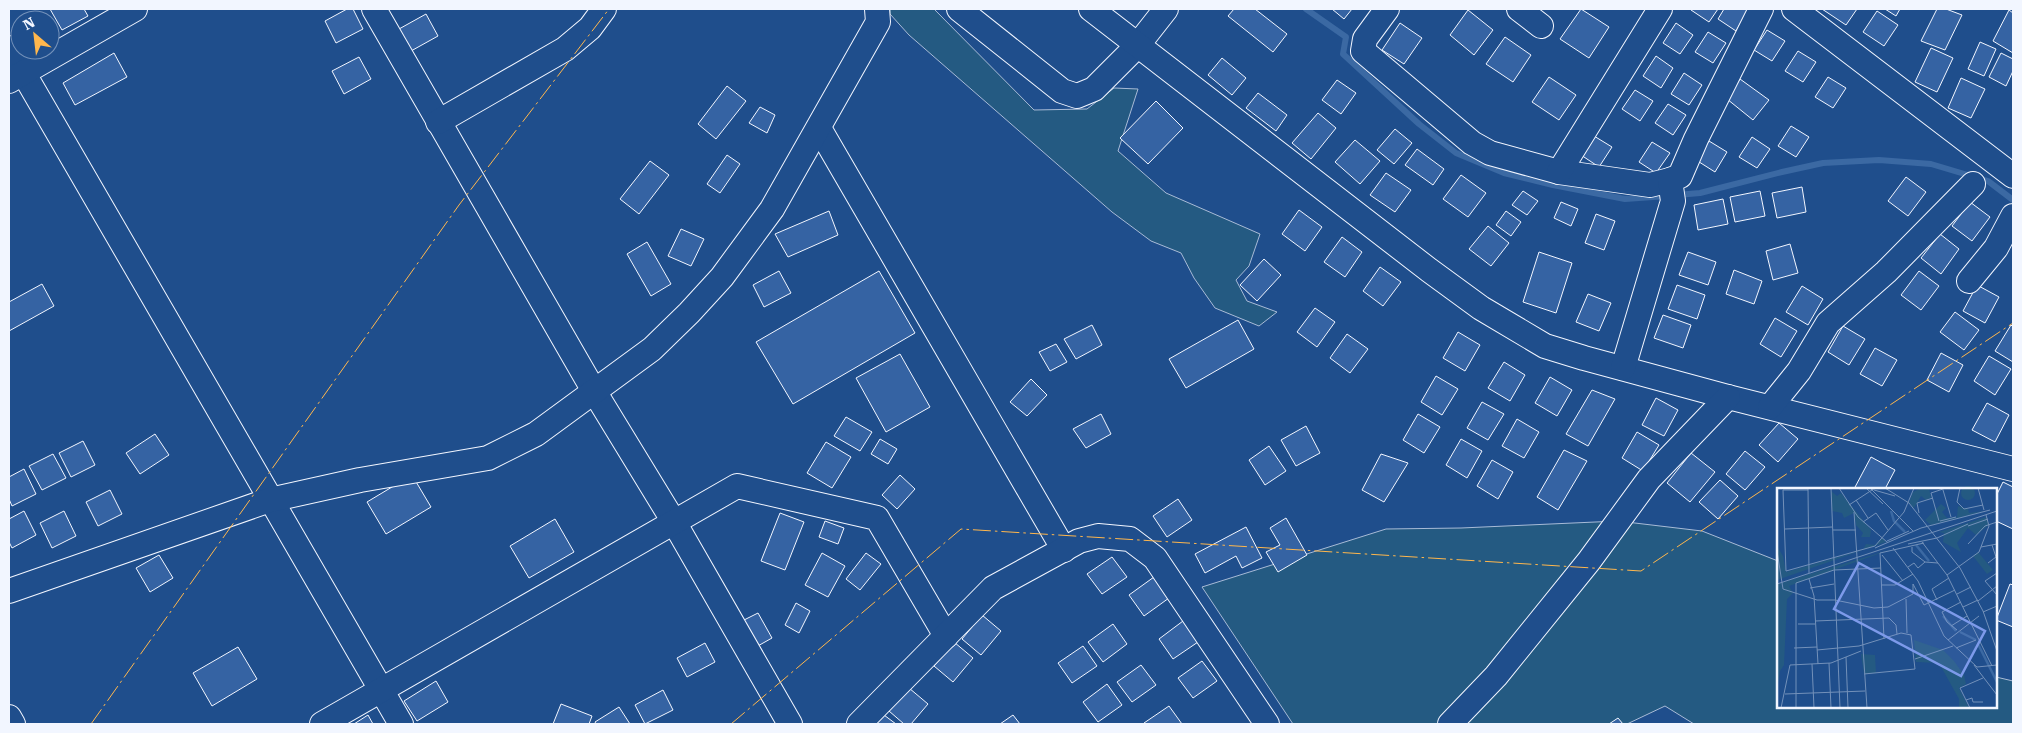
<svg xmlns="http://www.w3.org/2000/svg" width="2022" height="733" viewBox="0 0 2022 733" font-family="'Roboto Serif',serif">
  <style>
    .green { fill: #245a82; stroke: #a8bbd7 }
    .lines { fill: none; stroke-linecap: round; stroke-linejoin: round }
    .stream { stroke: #3b69a3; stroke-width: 6 }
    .building { fill: #3563a3; stroke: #f2f6ff }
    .minor-casing { stroke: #f2f6ff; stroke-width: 26 }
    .minor { stroke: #1f4e8c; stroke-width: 24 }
    .power { stroke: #ffb74d; stroke-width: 1; stroke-dasharray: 18 4 2.5 4; stroke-linecap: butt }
    .inset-river { fill: none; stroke: #3b69a3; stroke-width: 2.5 }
    .inset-road { fill: none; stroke: #7391ba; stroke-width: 1 }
    .view { fill: #7d9aea; fill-opacity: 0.15; stroke: #7d9aea; stroke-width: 2.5 }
    .inset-edge { fill: none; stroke: #f2f6ff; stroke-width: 2.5 }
  </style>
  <rect width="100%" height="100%" fill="#1f4e8c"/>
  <g class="green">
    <path d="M890,9H934L1034,110L1087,109L1114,88L1138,89L1118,151L1166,193L1260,234L1249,266L1236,280L1247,301L1277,312L1259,326L1215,308L1194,278L1181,253L1151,241L1112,212L909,35L890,14Z"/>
    <path d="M1618,521L1702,531L1778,561V707H1996V677L2013,681V724H1694L1665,706L1627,724H1293L1202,587L1386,529L1461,528Z"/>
  </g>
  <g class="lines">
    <g class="stream">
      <path d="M1306,9L1346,37L1343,54L1419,124L1456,153L1504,173L1553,185L1625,199L1667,196"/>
      <path d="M1677,195L1700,193L1782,172L1823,163L1879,160L1931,164L1988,181L2013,200"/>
    </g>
  </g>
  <g class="building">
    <path d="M50,9H84L88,16L62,30Z"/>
    <path d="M347,9H353L363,29L336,43L325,21Z"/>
    <path d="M1234,9H1255L1287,34L1273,52L1228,16Z"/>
    <path d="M1332,9H1352L1344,19Z"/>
    <path d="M1581,9L1609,27L1589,58L1560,39Z"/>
    <path d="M1692,9H1718L1709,22L1691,10Z"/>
    <path d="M1724,9H1746L1748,10L1736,31L1718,19Z"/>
    <path d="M1822,9H1857L1846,25Z"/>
    <path d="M1885,9H1900L1896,16Z"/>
    <path d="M1937,9H1946L1962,15L1945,50L1921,41Z"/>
    <path d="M1468,10L1493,30L1474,55L1450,35Z"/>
    <path d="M2009,10L2013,13V53L1993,41Z"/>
    <path d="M1877,11L1898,25L1884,46L1863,32Z"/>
    <path d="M426,14L438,36L411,51L399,29Z"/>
    <path d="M1400,23L1422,38L1404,64L1382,50Z"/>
    <path d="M1676,23L1693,35L1680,54L1663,43Z"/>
    <path d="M1767,30L1785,41L1772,61L1754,50Z"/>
    <path d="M1708,32L1726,43L1713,63L1695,52Z"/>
    <path d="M1505,37L1531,55L1513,82L1486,64Z"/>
    <path d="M1980,42L1996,49L1984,76L1968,69Z"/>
    <path d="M1931,48L1953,58L1937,92L1915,82Z"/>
    <path d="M1798,51L1816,62L1803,82L1785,71Z"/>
    <path d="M114,53L127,77L75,105L63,83Z"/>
    <path d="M2001,53L2013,59V71L2006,86L1989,77Z"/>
    <path d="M1656,56L1673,68L1661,88L1643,76Z"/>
    <path d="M359,57L371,79L344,94L332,71Z"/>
    <path d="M1222,58L1246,78L1232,95L1208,75Z"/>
    <path d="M1684,73L1702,85L1689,105L1671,94Z"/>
    <path d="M1549,77L1576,95L1559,120L1532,102Z"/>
    <path d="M1828,77L1846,88L1833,108L1815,97Z"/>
    <path d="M1961,78L1985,89L1971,118L1948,108Z"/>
    <path d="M1740,79L1769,100L1753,120L1727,99Z"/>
    <path d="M1337,80L1356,93L1341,114L1322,100Z"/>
    <path d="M727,86L746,101L716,139L698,124Z"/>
    <path d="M1635,90L1653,101L1640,121L1622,109Z"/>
    <path d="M1258,93L1287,115L1276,131L1246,108Z"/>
    <path d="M1156,101L1183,128L1148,164L1120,138Z"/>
    <path d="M1668,104L1686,115L1673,135L1655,123Z"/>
    <path d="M760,107L775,115L767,133L749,123Z"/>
    <path d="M1318,113L1336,128L1311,159L1292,143Z"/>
    <path d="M1791,126L1809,137L1796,157L1778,146Z"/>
    <path d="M1395,129L1412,143L1394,164L1377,150Z"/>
    <path d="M1594,136L1612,147L1599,167L1581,155Z"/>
    <path d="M1752,137L1770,149L1757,168L1739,157Z"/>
    <path d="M1355,140L1380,161L1360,184L1335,162Z"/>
    <path d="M1709,141L1727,152L1715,172L1696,160Z"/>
    <path d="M1652,142L1670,153L1656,173L1639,162Z"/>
    <path d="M1417,149L1444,169L1433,185L1405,165Z"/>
    <path d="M727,155L740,164L720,193L707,184Z"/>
    <path d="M650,161L669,175L639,214L620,199Z"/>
    <path d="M1386,173L1411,190L1395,212L1370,195Z"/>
    <path d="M1461,175L1486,193L1468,217L1443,199Z"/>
    <path d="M1906,177L1926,192L1908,216L1888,201Z"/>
    <path d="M1802,187L1806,212L1777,218L1772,193Z"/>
    <path d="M1523,191L1538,201L1527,215L1512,205Z"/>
    <path d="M1760,191L1765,216L1735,222L1730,197Z"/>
    <path d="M1723,199L1728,224L1698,230L1694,205Z"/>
    <path d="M1561,202L1578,209L1571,226L1554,218Z"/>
    <path d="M1970,202L1990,217L1972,241L1952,226Z"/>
    <path d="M1299,210L1322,227L1305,251L1282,234Z"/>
    <path d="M829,211L838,235L788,257L775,234Z"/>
    <path d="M1506,211L1521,222L1511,236L1496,225Z"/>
    <path d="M1596,214L1615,221L1604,250L1585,243Z"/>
    <path d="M1488,226L1509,243L1491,266L1469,249Z"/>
    <path d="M681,229L704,239L691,266L668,256Z"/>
    <path d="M1940,234L1959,249L1941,274L1921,258Z"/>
    <path d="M1342,237L1362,252L1345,277L1324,262Z"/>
    <path d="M647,242L671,284L651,296L627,254Z"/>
    <path d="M1790,244L1798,273L1773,280L1766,251Z"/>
    <path d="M1539,252L1572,263L1556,313L1523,302Z"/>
    <path d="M1688,252L1716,262L1708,285L1679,275Z"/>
    <path d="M1264,259L1281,275L1257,301L1240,285Z"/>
    <path d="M1380,267L1401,282L1383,306L1363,291Z"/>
    <path d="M1734,270L1762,281L1754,304L1726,294Z"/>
    <path d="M779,271L791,293L764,307L753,285Z"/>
    <path d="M879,271L915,333L793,404L756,342Z"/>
    <path d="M1919,271L1939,286L1921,310L1901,295Z"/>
    <path d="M42,284L54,306L9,331V302Z"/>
    <path d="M1677,285L1705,295L1697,319L1668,309Z"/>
    <path d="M1977,285L1999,297L1985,323L1963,311Z"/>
    <path d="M1802,286L1823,299L1808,325L1786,312Z"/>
    <path d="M1588,294L1611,303L1599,331L1576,322Z"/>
    <path d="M1315,308L1335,322L1317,347L1297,332Z"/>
    <path d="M1955,312L1979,330L1964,350L1940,332Z"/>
    <path d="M1663,315L1691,325L1683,348L1654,338Z"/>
    <path d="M1775,318L1797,331L1781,357L1760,344Z"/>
    <path d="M1238,320L1254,349L1186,388L1169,359Z"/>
    <path d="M1092,325L1102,345L1076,359L1064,339Z"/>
    <path d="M2011,325L2013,327V362L1995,351Z"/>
    <path d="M1843,326L1865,339L1849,365L1828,352Z"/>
    <path d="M1458,332L1480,345L1465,371L1443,358Z"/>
    <path d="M1347,334L1368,349L1350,373L1330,358Z"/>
    <path d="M1056,344L1067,362L1050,371L1039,352Z"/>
    <path d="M1875,348L1897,360L1882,386L1860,374Z"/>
    <path d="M1941,353L1963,365L1949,392L1927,380Z"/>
    <path d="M900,354L930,407L886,432L856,378Z"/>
    <path d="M1989,356L2011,369L1995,395L1974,381Z"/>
    <path d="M1504,362L1525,375L1510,401L1488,388Z"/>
    <path d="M1436,376L1458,389L1442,415L1421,402Z"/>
    <path d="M1550,377L1572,390L1557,416L1535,403Z"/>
    <path d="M1031,379L1047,395L1027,416L1010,402Z"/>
    <path d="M1592,390L1615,399L1588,446L1566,434Z"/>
    <path d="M1656,398L1678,410L1664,436L1642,425Z"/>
    <path d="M1482,402L1504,414L1488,440L1467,428Z"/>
    <path d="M1987,403L2009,415L1995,442L1972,430Z"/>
    <path d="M1101,414L1111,434L1086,448L1073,429Z"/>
    <path d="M1418,414L1440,427L1424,453L1403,440Z"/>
    <path d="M846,417L872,432L860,451L834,436Z"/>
    <path d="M1517,419L1539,432L1524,458L1502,446Z"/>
    <path d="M1779,423L1798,439L1778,462L1759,445Z"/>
    <path d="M1306,426L1320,453L1296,466L1281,440Z"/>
    <path d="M1637,432L1659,445L1643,471L1622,458Z"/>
    <path d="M155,434L169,455L140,474L126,453Z"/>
    <path d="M880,439L897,449L888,464L871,454Z"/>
    <path d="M1461,439L1482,451L1467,478L1446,465Z"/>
    <path d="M83,441L95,465L71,477L59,453Z"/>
    <path d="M826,442L851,457L832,488L807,473Z"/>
    <path d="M1269,446L1286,471L1265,485L1249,460Z"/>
    <path d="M1564,450L1587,461L1558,510L1537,497Z"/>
    <path d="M1745,451L1765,467L1745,490L1726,474Z"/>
    <path d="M1691,453L1715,472L1690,502L1667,483Z"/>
    <path d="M53,454L66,478L42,490L29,466Z"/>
    <path d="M1381,454L1408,463L1384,502L1362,490Z"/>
    <path d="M1871,457L1895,470L1885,489H1854Z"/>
    <path d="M1492,460L1513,472L1498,499L1477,486Z"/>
    <path d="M24,469L36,494L12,506L9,499V477Z"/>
    <path d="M412,475L431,507L386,534L367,502Z"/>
    <path d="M900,475L915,489L897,509L882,495Z"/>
    <path d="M1720,480L1738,496L1718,519L1699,502Z"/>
    <path d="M2003,482L2013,487V529L1996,521V496Z"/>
    <path d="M110,490L122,514L98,526L86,502Z"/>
    <path d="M1178,499L1192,520L1167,537L1153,516Z"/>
    <path d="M24,511L36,535L12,548L9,542V519Z"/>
    <path d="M64,511L76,536L52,548L40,523Z"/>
    <path d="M780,513L804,522L785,570L761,561Z"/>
    <path d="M1286,518L1307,555L1278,572L1266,552L1280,545L1270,528Z"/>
    <path d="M555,519L574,552L529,578L510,546Z"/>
    <path d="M825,521L844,528L838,544L819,537Z"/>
    <path d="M1246,527L1262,558L1242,568L1236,556L1205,573L1195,554Z"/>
    <path d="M822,553L845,566L828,597L805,585Z"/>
    <path d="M866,553L881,564L860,590L846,579Z"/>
    <path d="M159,555L173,578L150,592L136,568Z"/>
    <path d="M1112,557L1127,577L1102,594L1087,574Z"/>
    <path d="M1154,577L1169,598L1144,616L1129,595Z"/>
    <path d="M2010,584L2013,585V627L1996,620Z"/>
    <path d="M796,603L810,611L799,633L785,625Z"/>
    <path d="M758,613L772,638L756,647L742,621Z"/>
    <path d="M982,615L1001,631L981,655L962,639Z"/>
    <path d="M1183,621L1198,642L1173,659L1159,639Z"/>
    <path d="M1113,624L1127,644L1103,662L1088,642Z"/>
    <path d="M954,642L973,658L953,682L934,666Z"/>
    <path d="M705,643L715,662L687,677L677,658Z"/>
    <path d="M1083,646L1097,666L1072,683L1058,663Z"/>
    <path d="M238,647L257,679L212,706L193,673Z"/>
    <path d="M1202,661L1217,681L1193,698L1178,678Z"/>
    <path d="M1141,665L1156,685L1132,702L1117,682Z"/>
    <path d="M436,681L448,702L417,721L404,701Z"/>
    <path d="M1107,684L1122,705L1098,722L1083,702Z"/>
    <path d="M909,688L928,704L911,724H904L889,711Z"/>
    <path d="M663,690L673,710L645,724L635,705Z"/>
    <path d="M561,704L592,716L589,724H553Z"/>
    <path d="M1169,706L1182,724H1145L1144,723Z"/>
    <path d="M619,707L630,724H596L595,722Z"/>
    <path d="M368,715L373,724H354Z"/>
    <path d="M884,715L896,724H876Z"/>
    <path d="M1013,715L1020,724H1000Z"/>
    <path d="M1618,718L1623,724H1609Z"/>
  </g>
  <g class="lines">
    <g class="minor-casing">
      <g id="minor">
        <path d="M374,9L594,391L674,522L790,724"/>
        <path d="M959,9L1062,91L1077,96L1094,89L1137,46L1166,9"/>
        <path d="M1091,9L1429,270L1481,308L1545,346L1584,358L1728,397L2013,469"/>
        <path d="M1387,9L1365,39L1363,51L1472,143L1490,153L1559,172L1650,185L1670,180"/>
        <path d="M1519,9L1541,26"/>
        <path d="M1794,9L2013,176"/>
        <path d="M9,48L401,724"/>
        <path d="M9,81L135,9"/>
        <path d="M438,122L565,49L590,28L604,9"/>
        <path d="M819,128L1064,550"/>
        <path d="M1559,172L1660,9"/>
        <path d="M1969,281L1996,248L2013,216"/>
        <path d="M1623,368L1673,201L1670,180L1680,176L1696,139L1761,9"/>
        <path d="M1770,407L1799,371L1828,323L1886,272L1973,184"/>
        <path d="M9,591L270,500L360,480L488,458L536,434L652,349L689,313L722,277L772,209L878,22L877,9"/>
        <path d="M9,717L13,724"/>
        <path d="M322,724L737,486L877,518L946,636"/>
        <path d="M859,724L993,588L1079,541L1098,536L1130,539L1155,558L1267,724"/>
        <path d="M1450,724L1496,676L1589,561L1649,479L1728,397"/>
      </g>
    </g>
    <use href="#minor" class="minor"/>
    <g class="power">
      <path d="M91,724L459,205L609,9"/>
      <path d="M731,724L961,529L1641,571L2013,323"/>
    </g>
  </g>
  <g transform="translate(1777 488)">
    <rect width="220" height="220" fill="#1f4e8c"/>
    <path d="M184 5a7 7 0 1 1 14 0a7 7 0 1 1-14 0ZM144,0H152L154,10L149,12L144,8L137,20L132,15L136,4ZM54,3L60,8L64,5L94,42L93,49H84L86,45L79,37L77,25L67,30L65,25L55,23ZM164,16L169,20L165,24L170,30L180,29L181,18L191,21L192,25L207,23L154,37L148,32ZM209,29L212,37L199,47L191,40L180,55L184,64L166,54L167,45L162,44ZM105,50L109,54L0,92V58L6,68L9,84L86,62L89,56L98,57ZM115,61L12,98L16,105L10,111L7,177L3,183L0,202V96ZM201,64L216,82L210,86L196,68ZM137,152L166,162L177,173L187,187L189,196L182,200L192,220H182V211L162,175L139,174ZM84,166L98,167L99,185L87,186Z" fill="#245a82"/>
    <path class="inset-river" d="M114,23L117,33L128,44M139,57L152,73M166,128L179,143M183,144L199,152M201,156L220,194"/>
    <path class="inset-road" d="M54,0L63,220M62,0L81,29L110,54M89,0L106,16M93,0L136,43M108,0L132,15L183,80L206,123L220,163M183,0L180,14L187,21L206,17M201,0L207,22M31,1L32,85M31,2H6L9,83L98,58L127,24L137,0M97,2L118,8M166,2L174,29M79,12L91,30M72,17L98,0M77,24L90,220M142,25L140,15L156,10M162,33L154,5L169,0M163,33L179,29M86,34L99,25L111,42M191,38L211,31M8,41L55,39M56,42H79M110,53L132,43M145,54L170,87L215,178M131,56L160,50L191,36M191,56L208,38L220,34M135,59V64L148,74L161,75M204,59L220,56M98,60L144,40L213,22M116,60L141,93L167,148L200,179L220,177M0,63L6,101L40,112H58L97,120L111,119L136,106V96L147,117L178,102M105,67L126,93M211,75L219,69L215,57M131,79L137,75L141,80L148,74M220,85L208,93L220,107M170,87L202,64L212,38L209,27M32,91L37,108L41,176M0,96L220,23M105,97H118L136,86M33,100L57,96M180,106L194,99M129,111L130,145M160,112L155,101L172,90M0,113V173M201,113L220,98M186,119L201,112M206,124L220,118M38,133L112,130L119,137L120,146M21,136H38M174,138L190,128M180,142L170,134L165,124L184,114M107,151L103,65L147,55M171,152L202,128M17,160L40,159M179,160L199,152M40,162L82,158L124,145L134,147L138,181L87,186M69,169L71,220M138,171L176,158M52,175L54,220M35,176L37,220M197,177L220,207M8,206L88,203M189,212L195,210L196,214H206M4,220L13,177L54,175L84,163M19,220V95L57,82L104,80M193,220L183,200L206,190"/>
    <path class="view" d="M82,75L208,143L184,188L57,121Z"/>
    <rect width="220" height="220" class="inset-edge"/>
  </g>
  <rect width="2022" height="733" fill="none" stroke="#f2f6ff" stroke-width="20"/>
  <g transform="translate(35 35) rotate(332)"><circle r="24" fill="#1f4e8c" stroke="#7391ba"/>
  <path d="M0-4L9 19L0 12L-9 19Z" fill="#ffb74d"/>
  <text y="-8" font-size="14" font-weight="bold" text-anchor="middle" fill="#f2f6ff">N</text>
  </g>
</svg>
